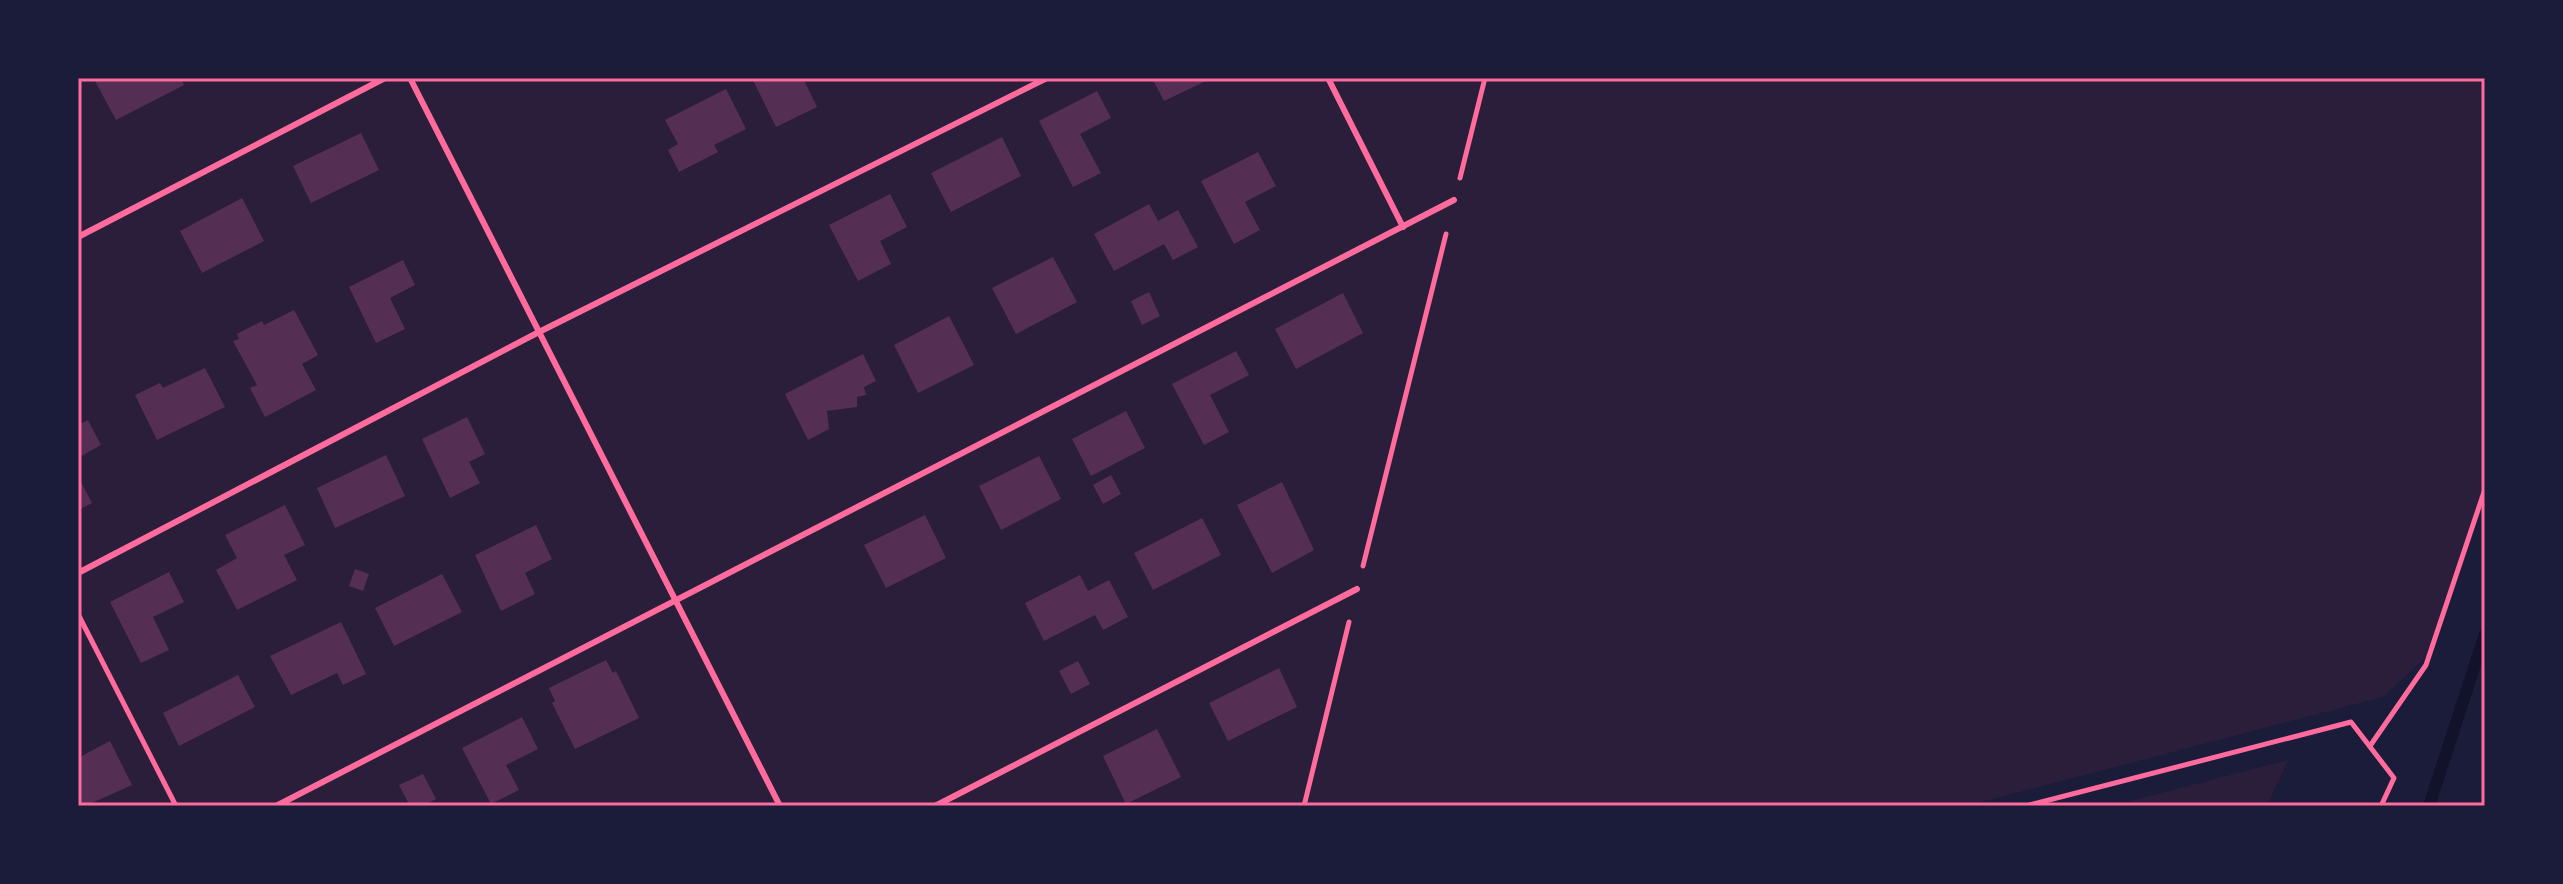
<svg xmlns="http://www.w3.org/2000/svg" width="2563" height="884" viewBox="0 0 2563 884" font-family="'Work Sans',sans-serif">
  <style>
    .green { fill: #2a1e3b }
    .lines { fill: none; stroke-linecap: round; stroke-linejoin: round }
    .stream { stroke: #12122b; stroke-width: 12 }
    .building { fill: #542f53 }
    .path { stroke: #ff6b9d; stroke-width: 5 }
    .service { stroke: #ff6b9d; stroke-width: 6 }
    .neatline { fill: none; stroke: #ff6b9d; stroke-width: 3 }
  </style>
  <rect width="100%" height="100%" fill="#1b1b3a"/>
  <g class="green">
    <path d="M78,78H2485V484L2427,656L2383,697L1966,806H78Z"/>
    <path d="M2288,760L2267,806H2111Z"/>
  </g>
  <g class="lines">
    <path class="stream" d="M2429,806L2485,634"/>
  </g>
  <g class="building">
    <path d="M101,78H181L184,85L116,120L95,81Z"/>
    <path d="M752,78H803L817,107L776,127Z"/>
    <path d="M1152,78H1212L1164,101Z"/>
    <path d="M726,89L746,129L714,145L718,152L679,172L668,150L678,144L665,120Z"/>
    <path d="M1097,91L1111,118L1080,134L1101,173L1073,187L1039,121Z"/>
    <path d="M361,133L379,170L311,203L293,166Z"/>
    <path d="M1002,137L1021,176L951,212L931,173Z"/>
    <path d="M1258,152L1276,186L1245,202L1260,230L1234,244L1201,181Z"/>
    <path d="M890,194L907,227L880,241L891,264L858,281L829,225Z"/>
    <path d="M242,198L264,241L202,273L180,231Z"/>
    <path d="M1149,204L1158,221L1178,210L1198,247L1173,260L1164,244L1114,271L1094,234Z"/>
    <path d="M1053,257L1077,302L1016,334L992,288Z"/>
    <path d="M403,260L415,285L390,298L405,329L376,343L349,287Z"/>
    <path d="M1149,292L1160,316L1142,325L1131,301Z"/>
    <path d="M1343,293L1363,333L1296,369L1275,329Z"/>
    <path d="M294,310L318,355L302,364L316,390L265,417L250,388L257,385L233,341L239,339L237,334L262,321L264,325Z"/>
    <path d="M949,316L974,365L918,393L894,345Z"/>
    <path d="M1236,351L1249,375L1210,395L1229,432L1204,445L1172,384Z"/>
    <path d="M863,354L876,381L864,387L866,395L857,397V407L827,411L829,429L808,440L785,394Z"/>
    <path d="M205,368L225,407L157,440L135,395L160,383L163,388Z"/>
    <path d="M1126,411L1145,448L1091,476L1072,439Z"/>
    <path d="M467,417L485,454L469,462L480,483L450,498L422,439Z"/>
    <path d="M88,420L101,445L78,458V425Z"/>
    <path d="M386,455L405,496L335,528L317,488Z"/>
    <path d="M1039,456L1061,499L1001,530L979,486Z"/>
    <path d="M1111,475L1121,494L1103,504L1093,485Z"/>
    <path d="M78,476L92,503L78,510Z"/>
    <path d="M1282,482L1314,550L1272,573L1237,505Z"/>
    <path d="M285,505L305,545L284,555L297,580L237,610L216,570L237,558L225,535Z"/>
    <path d="M925,515L946,558L886,588L864,545Z"/>
    <path d="M1202,518L1221,555L1153,590L1134,553Z"/>
    <path d="M536,525L552,559L525,573L535,594L501,611L475,555Z"/>
    <path d="M355,569L369,574L363,591L349,586Z"/>
    <path d="M169,572L184,602L153,617L169,650L141,663L110,602Z"/>
    <path d="M442,574L462,612L394,646L375,608Z"/>
    <path d="M1080,575L1088,591L1109,580L1128,617L1103,630L1095,615L1044,641L1025,603Z"/>
    <path d="M341,622L366,674L343,685L337,673L291,695L270,656Z"/>
    <path d="M606,660L613,673L616,671L639,718L575,749L552,703L555,701L549,688Z"/>
    <path d="M1078,661L1090,684L1071,694L1059,671Z"/>
    <path d="M1279,668L1297,707L1228,741L1209,703Z"/>
    <path d="M238,675L255,707L179,746L163,713Z"/>
    <path d="M522,717L538,749L506,765L519,790L491,804L462,748Z"/>
    <path d="M1157,729L1181,777L1126,804L1103,756Z"/>
    <path d="M110,741L132,785L85,806L78,799V758Z"/>
    <path d="M423,774L436,799L423,806H410L399,785Z"/>
  </g>
  <g class="lines">
    <g class="path">
      <path d="M1460,178L1485,78"/>
      <path d="M1363,566L1446,234"/>
      <path d="M78,614L176,806"/>
      <path d="M2370,746L2426,665L2485,489"/>
      <path d="M1304,806L1349,622"/>
      <path d="M2026,806L2351,722L2394,778L2381,806"/>
    </g>
    <g class="service">
      <path d="M410,78L780,806"/>
      <path d="M1328,78L1403,227"/>
      <path d="M78,237L385,78"/>
      <path d="M78,573L539,332L1047,78"/>
      <path d="M276,806L1454,200"/>
      <path d="M935,806L1357,589"/>
    </g>
  </g>
  <rect width="2563" height="884" fill="none" stroke="#1b1b3a" stroke-width="160"/>
  <rect x="80" y="80" width="2403" height="724" class="neatline"/>
</svg>
